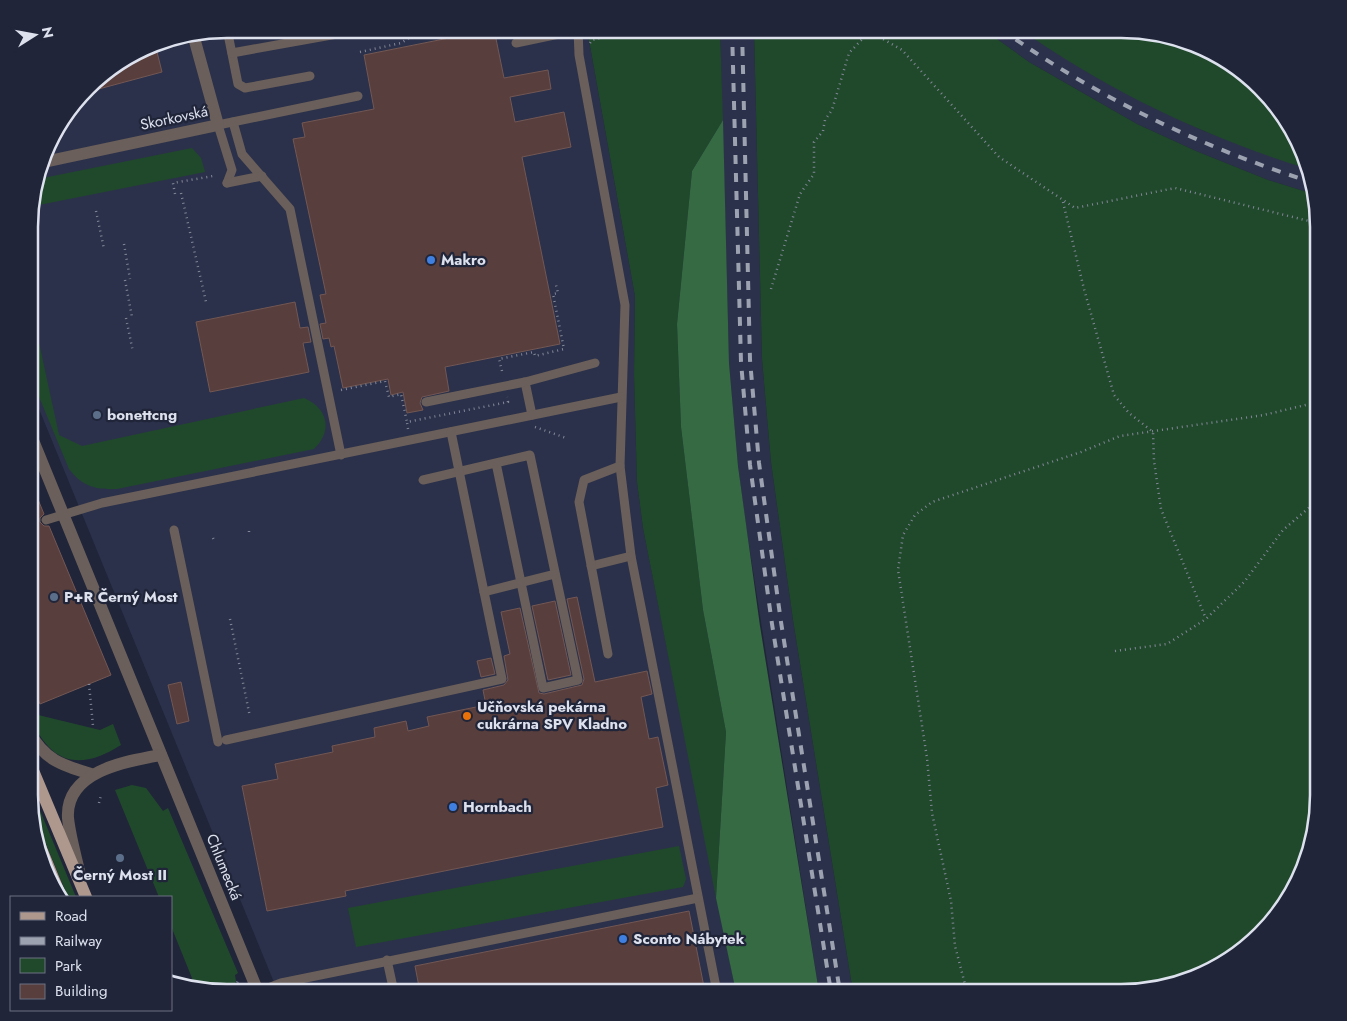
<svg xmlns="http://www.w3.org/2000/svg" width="1347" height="1021" viewBox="0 0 1347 1021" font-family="Jost,sans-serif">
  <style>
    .built { fill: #2b314a }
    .green { fill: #20492c }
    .forest { fill: #356a43 }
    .building { fill: #583e3c; stroke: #725754 }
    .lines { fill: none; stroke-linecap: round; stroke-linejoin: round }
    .path { stroke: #838798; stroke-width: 2.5; stroke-dasharray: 1 4; stroke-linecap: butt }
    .service { stroke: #6a5f5a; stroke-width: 9 }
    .tertiary { stroke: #6a5f5a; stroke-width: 12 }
    .primary { stroke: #ae978d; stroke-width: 12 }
    .rail { stroke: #9da2b1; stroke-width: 4; stroke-dasharray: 9 9; stroke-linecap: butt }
    .shop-dot { fill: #3f7fe0; stroke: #202539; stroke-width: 2 }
    .service-dot { fill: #5c6f8a; stroke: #202539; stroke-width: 2 }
    .food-dot { fill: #e8710a; stroke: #202539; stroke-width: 2 }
    .labels { text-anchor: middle; stroke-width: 4.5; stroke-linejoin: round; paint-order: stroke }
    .street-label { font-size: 15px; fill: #dde1ee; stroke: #202539 }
    .poi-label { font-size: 15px; font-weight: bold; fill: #dde1ee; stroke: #202539; text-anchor: start }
    .rim { fill: none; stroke: #dde1ee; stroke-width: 2.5 }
  </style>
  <rect width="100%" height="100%" fill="#202539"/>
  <g class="built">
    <path d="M227,29H587L635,296L634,375L637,482L643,528L736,992H278L30,387V201L55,128L96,78L163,39Z"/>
    <path d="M720,29H754L762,359L771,462L793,620L853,992H819L746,526L738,466L729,363Z"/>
    <path d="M983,29H1020L1091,74L1147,104L1204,131L1305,168L1310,193L1268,180L1196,151L1137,124L1029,62Z"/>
  </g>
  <g class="green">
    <path d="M587,29H720L723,120L692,171L677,324L681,427L703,610L726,732L716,898L643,528L637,482L634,375L635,296Z"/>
    <path d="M754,29H983L1029,62L1137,124L1196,151L1268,180L1310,193L1318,226V808L1303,870L1269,925L1208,972L1120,992H853L793,620L771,462L762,359Z"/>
    <path d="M1020,29H1133L1196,44L1251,78L1298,139L1305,168C1205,137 1106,90 1020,29Z"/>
    <path d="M192,148L201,158L205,172L39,205L30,214V201L38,179Z"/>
    <path d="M30,301L59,435L82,446L304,398C328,408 333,431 314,449L117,489C95,490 82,486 69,469L30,375Z"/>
    <path d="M34,714L100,730L113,724L121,745C77,773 49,762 30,716Z"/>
    <path d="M29,784L76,897H68L29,803Z"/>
    <path d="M132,785L146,788L163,811L168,808L238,973L235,975L236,981L231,992L229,988L214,992L196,988L171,926V897H159L115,790Z"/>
    <path d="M679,846L686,879L683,887L356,947L348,908Z"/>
  </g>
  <path class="forest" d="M723,120L729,363L738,466L760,626L819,992H736L716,898L726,732L703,610L681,427L677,324L692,171Z"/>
  <g class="building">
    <path d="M494,29L504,78L548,70L551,89L510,97L515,122L564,112L571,147L522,157L560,344L445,367L449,391L422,397L420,403L423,410L407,413L403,392L391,395L388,379L343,388L334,346L331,347L329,338L323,339L320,324L326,323L320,295L326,294L293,139L305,137L302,123L374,109L364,55Z"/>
    <path d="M155,44L162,72L95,90L93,82L96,78Z"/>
    <path d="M295,302L300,328L308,327L311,342L303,343L309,372L210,392L196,322Z"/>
    <path d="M30,480L44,514L40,518V522L44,526H49L111,675L40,704L29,678Z"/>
    <path d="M577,597L595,682L647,671L652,694L641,697L649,739L658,737L668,785L656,788L663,827L345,891L346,896L267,911L242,786L278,779L275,764L333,752L332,746L375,737L374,728L406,721L408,731L429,726L427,717L486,705L483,690L504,685L508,680L504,656L510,654L501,612L520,608L539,693L544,694L582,685L584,679L567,599Z"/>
    <path d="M555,601L571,675L548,680L532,606Z"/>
    <path d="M491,658L495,674L481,677L477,661Z"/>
    <path d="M181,682L189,721L177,724L168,685Z"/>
    <path d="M689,911L705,992H420L415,966Z"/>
  </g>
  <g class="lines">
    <g class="path">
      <path d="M866,29L902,50L999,157L1075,208L1175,188L1317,223"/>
      <path d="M590,43L592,40L638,29"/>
      <path d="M360,52L401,43L420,31L432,29"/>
      <path d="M181,193L206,302"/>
      <path d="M175,194L173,183L213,176"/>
      <path d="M1063,202L1084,289L1114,395L1129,413L1153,432L1154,461L1161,509L1206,619"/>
      <path d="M96,211L104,249"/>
      <path d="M124,244L130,279"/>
      <path d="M125,280L132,317"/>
      <path d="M771,289L800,194L814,174V142L823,131L825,120L832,110L849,53L870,31"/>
      <path d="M126,318L133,352"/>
      <path d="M502,371L499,359L534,352L535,356L564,349L553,294L558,293L556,285"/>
      <path d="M341,390L385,381L389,397L401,394L407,422"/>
      <path d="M535,427L566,438"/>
      <path d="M408,429L407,422L508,402L507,397"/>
      <path d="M249,531V532"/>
      <path d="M213,538L214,540"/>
      <path d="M230,619L250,717"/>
      <path d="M1115,651L1167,644L1206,619L1245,581L1283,530L1318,500"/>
      <path d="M89,684L93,726"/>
      <path d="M99,803L101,795"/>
      <path d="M234,992L238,980"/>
      <path d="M967,992L955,946L951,901L932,813L927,758L898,570L903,535L915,515L932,502L1081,452L1120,436L1264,415L1318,402"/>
    </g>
    <g class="service">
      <path d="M227,29L238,84L245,88L310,76"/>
      <path d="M578,29L579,55L625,305L620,466L631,556L717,992"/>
      <path d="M516,43L578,30"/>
      <path d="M232,53L365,29"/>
      <path d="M233,122L242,154L290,209L341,455"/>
      <path d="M227,183L232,170L218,125L358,96"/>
      <path d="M227,183L262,176"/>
      <path d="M525,382L532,415"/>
      <path d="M426,402L525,382L595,363"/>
      <path d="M423,480L530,455L578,680L543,688L496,463"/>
      <path d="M46,520L102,503L621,397"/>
      <path d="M174,530L218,742"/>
      <path d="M591,566L631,556"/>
      <path d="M484,592L555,574"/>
      <path d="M608,654L579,502L584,480L620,466"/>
      <path d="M226,740L502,679L451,432"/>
      <path d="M387,960L394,992"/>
      <path d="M258,992L281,983L698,898"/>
    </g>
    <g class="tertiary">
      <path d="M44,162L218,125L193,34"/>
      <path d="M30,433L258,992"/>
      <path d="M29,732C45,760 61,765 91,774"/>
      <path d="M80,875C76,857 70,837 68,818C65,771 127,761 161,755"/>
    </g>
    <g class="primary">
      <path d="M29,761L86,897"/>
      <path d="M40,846L61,897"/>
    </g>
    <g class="rail">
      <path d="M732,29L741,362L750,465L772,624L831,992"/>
      <path d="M742,29L750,360L759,463L781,622L840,992"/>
      <path d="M1001,29C1094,96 1199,146 1308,181"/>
    </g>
  </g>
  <g class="shop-dot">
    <circle cx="431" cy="260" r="5"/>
    <circle cx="453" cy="807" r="5"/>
    <circle cx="623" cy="939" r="5"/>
  </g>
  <g class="service-dot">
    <circle cx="97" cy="415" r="5"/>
    <circle cx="54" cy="597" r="5"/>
    <circle cx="120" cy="858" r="5"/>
  </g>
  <circle class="food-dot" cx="467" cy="716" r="5"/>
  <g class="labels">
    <g class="street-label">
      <text transform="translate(174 118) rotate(-12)" y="5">Skorkovská</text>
      <text transform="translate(224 867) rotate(68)" y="5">Chlumecká</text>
    </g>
    <g class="poi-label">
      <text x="441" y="265">Makro</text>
      <text x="107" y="420">bonettcng</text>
      <text x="64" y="602">P+R Černý Most</text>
      <text x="477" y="712">Učňovská pekárna<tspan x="477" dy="17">cukrárna SPV Kladno</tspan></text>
      <text x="463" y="812">Hornbach</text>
      <text x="120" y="880" text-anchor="middle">Černý Most II</text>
      <text x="633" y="944">Sconto Nábytek</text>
    </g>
  </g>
  <path d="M0 0H1347V1021H0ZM227 38H1121A189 189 0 0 1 1310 227V795A189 189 0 0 1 1121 984H227A189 189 0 0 1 38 795V227A189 189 0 0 1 227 38Z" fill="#202539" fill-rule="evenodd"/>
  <path class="rim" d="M227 38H1121A189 189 0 0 1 1310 227V795A189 189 0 0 1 1121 984H227A189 189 0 0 1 38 795V227A189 189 0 0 1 227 38Z"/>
  <rect x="10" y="896" width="162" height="115" fill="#202539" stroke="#6c7081"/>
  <rect x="20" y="912" width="25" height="8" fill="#ae978d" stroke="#6c7081"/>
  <text x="55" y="921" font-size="15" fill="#dde1ee">Road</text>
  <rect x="20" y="937" width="25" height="8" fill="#9da2b1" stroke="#6c7081"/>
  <text x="55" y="946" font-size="15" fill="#dde1ee">Railway</text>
  <rect x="20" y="958" width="25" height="15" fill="#20492c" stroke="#6c7081"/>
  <text x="55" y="971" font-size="15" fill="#dde1ee">Park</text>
  <rect x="20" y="984" width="25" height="15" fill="#583e3c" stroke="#6c7081"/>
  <text x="55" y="996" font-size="15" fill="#dde1ee">Building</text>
  <g transform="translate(35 35) rotate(79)" stroke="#202539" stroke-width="4" paint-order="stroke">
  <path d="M0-4L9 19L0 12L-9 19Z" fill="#dde1ee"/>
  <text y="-8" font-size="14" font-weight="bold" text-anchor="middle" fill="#dde1ee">N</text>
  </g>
</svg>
